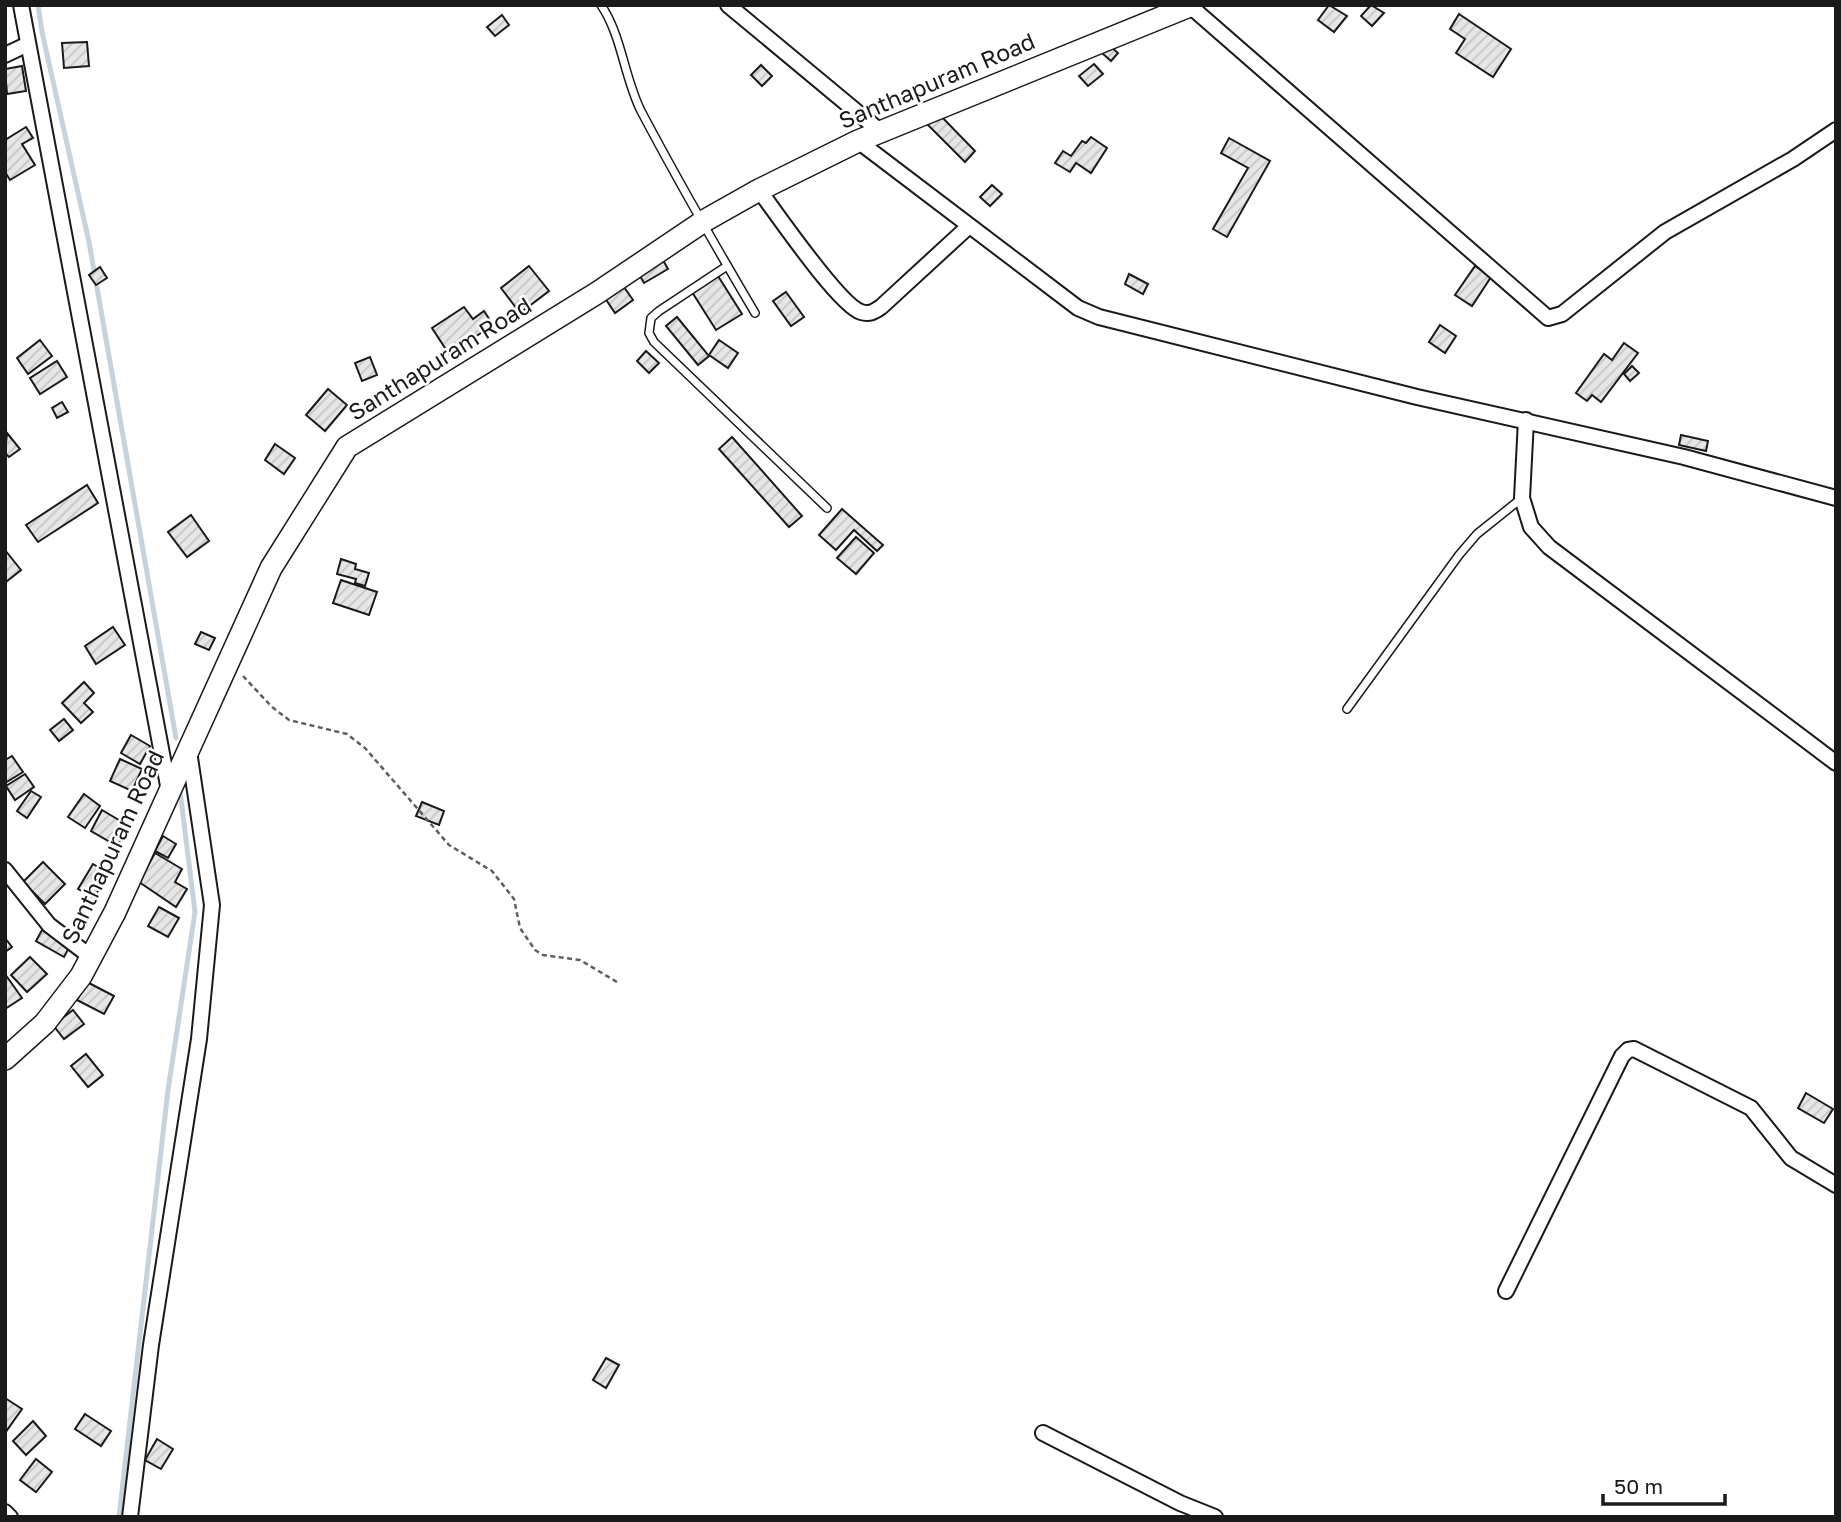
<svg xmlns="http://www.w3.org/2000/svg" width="1841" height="1522" viewBox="0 0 1841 1522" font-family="'Golos Text',sans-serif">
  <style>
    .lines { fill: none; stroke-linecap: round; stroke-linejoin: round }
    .stream { stroke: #c6d2dc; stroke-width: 5 }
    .building { fill: url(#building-hatch); stroke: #1a1a1a; stroke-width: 2 }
    .lane-casing { stroke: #1a1a1a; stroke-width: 10 }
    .street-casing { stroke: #1a1a1a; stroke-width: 18 }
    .secondary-casing { stroke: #1a1a1a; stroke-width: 24 }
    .path { stroke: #5f5f5f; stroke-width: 2.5; stroke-dasharray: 5 3.5; stroke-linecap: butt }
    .lane { stroke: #fff; stroke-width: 7 }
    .street { stroke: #fff; stroke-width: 14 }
    .secondary { stroke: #fff; stroke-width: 21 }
    .labels { text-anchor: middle; stroke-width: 5; stroke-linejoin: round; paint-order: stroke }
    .street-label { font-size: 23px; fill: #1a1a1a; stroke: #fff }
  </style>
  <defs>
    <pattern id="building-hatch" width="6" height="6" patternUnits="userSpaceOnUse" patternTransform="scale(1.75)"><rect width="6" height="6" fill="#e6e6e6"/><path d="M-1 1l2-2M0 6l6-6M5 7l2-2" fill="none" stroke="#c5c5c5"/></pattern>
  </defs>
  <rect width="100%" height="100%" fill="#fff"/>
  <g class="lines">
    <g class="stream">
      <path d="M38,5L42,32L89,242L176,738"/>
      <path d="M119,1517L168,1090L195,912L180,791"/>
    </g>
  </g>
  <g class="building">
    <path d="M1329,5L1347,16L1334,32L1318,20Z"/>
    <path d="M1371,5L1384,13L1372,26L1361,16Z"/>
    <path d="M1459,14L1511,49L1493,77L1456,53L1465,39L1450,29Z"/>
    <path d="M502,15L509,25L495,36L487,27Z"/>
    <path d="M87,42L89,66L64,68L62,43Z"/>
    <path d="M1109,45L1118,53L1111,61L1102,53Z"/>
    <path d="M1094,64L1103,74L1088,86L1079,76Z"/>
    <path d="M761,65L772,76L762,86L751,75Z"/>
    <path d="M22,66L26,91L7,94L5,69Z"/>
    <path d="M936,111L975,151L965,162L925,122Z"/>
    <path d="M26,127L33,138L22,144L35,165L10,180L5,172V140Z"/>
    <path d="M1091,137L1107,148L1091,173L1076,163L1070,172L1055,163L1063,151L1071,156L1082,141L1086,143Z"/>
    <path d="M1229,138L1270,161L1227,237L1213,229L1248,168L1221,153Z"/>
    <path d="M992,185L1002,194L990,206L980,197Z"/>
    <path d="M660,255L668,269L644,283L636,269Z"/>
    <path d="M529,266L549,291L520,313L501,288Z"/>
    <path d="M1475,266L1491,277L1472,306L1455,295Z"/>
    <path d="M100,267L107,278L96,285L89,275Z"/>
    <path d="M1129,274L1148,284L1143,294L1125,284Z"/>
    <path d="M718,276L742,314L716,330L692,292Z"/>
    <path d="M619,280L633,300L615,313L601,292Z"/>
    <path d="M786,292L804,317L791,326L773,301Z"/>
    <path d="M464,307L473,319L484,311L493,325L449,354L432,328Z"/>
    <path d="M677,317L709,356L698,365L666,326Z"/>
    <path d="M1440,325L1456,336L1445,353L1429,342Z"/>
    <path d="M40,340L52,356L28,374L17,358Z"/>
    <path d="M719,340L738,353L728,368L709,355Z"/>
    <path d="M1624,343L1638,353L1601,402L1592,395L1587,401L1576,393L1604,354L1612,360Z"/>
    <path d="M646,351L659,363L649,373L637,361Z"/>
    <path d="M370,357L377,375L362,381L355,363Z"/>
    <path d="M57,361L67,377L40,394L30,378Z"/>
    <path d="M1632,366L1639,373L1630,381L1624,374Z"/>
    <path d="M328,389L347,405L325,431L306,415Z"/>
    <path d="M62,402L68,412L57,418L52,408Z"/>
    <path d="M7,433L20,449L9,457L5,453Z"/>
    <path d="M1681,435L1708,441L1706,451L1679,445Z"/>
    <path d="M732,437L802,516L789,527L719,449Z"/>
    <path d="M275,444L295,458L284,474L265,460Z"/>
    <path d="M87,485L98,503L38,542L26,525Z"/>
    <path d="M842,509L883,545L877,551L854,530L836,550L819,535Z"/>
    <path d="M191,515L209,541L187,557L168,532Z"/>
    <path d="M856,537L874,553L856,574L837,558Z"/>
    <path d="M5,550L21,570L6,582L5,580Z"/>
    <path d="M341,559L356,564L355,569L369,573L365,586L355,583L356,579L337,574Z"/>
    <path d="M341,580L377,592L369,615L333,603Z"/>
    <path d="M113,627L125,645L96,664L85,646Z"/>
    <path d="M201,632L215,638L209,650L195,644Z"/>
    <path d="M84,682L94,693L84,703L93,712L81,723L62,703Z"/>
    <path d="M64,719L73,730L59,741L50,730Z"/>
    <path d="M131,735L150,746L140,764L121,753Z"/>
    <path d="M12,756L23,772L5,783V760Z"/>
    <path d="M120,759L142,769L132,791L110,781Z"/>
    <path d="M25,774L34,787L15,800L6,786Z"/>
    <path d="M31,791L41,797L27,818L17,811Z"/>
    <path d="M84,794L100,806L85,828L68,817Z"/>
    <path d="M422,802L444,811L439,825L416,816Z"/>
    <path d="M102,810L129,826L117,846L91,831Z"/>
    <path d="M163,836L176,844L168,858L155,851Z"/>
    <path d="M155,853L182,869L175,882L187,889L176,907L139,882Z"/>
    <path d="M43,862L65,884L45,904L23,882Z"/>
    <path d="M93,864L108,873L94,898L78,889Z"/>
    <path d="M159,907L179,918L168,937L148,926Z"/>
    <path d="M42,930L70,946L64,957L36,941Z"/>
    <path d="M5,938L12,947L5,952Z"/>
    <path d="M30,957L47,974L27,992L11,975Z"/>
    <path d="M5,974L22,998L5,1009Z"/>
    <path d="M87,982L114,996L104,1014L77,1000Z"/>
    <path d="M73,1010L84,1024L64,1039L53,1025Z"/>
    <path d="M86,1054L103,1075L88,1087L71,1066Z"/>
    <path d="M1806,1093L1833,1109L1824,1123L1798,1108Z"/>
    <path d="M606,1358L619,1365L606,1388L593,1380Z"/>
    <path d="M5,1398L22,1409L5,1433Z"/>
    <path d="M85,1414L111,1431L101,1446L75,1429Z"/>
    <path d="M33,1421L46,1436L26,1455L13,1441Z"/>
    <path d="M157,1439L173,1449L161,1469L145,1460Z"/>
    <path d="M36,1459L52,1472L36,1492L20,1480Z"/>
  </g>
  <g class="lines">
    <g class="lane-casing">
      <g id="lane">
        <path d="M601,5C622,36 624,77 641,111C677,179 716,247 755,313"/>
        <path d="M727,266L659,311L651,318L649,333L654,342L827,508"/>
        <path d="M1347,709L1459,555L1477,534L1522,498"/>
      </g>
    </g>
    <g class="street-casing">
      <g id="street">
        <path d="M21,5L169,791"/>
        <path d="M728,5L881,132"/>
        <path d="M1190,6L1548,318L1562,314L1665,232L1793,159L1836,130"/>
        <path d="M5,55L28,44"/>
        <path d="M858,141L1078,308L1099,317L1417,397L1684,457L1836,498"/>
        <path d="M759,190C777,214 839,305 861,312C870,315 875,311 881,307L968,227"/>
        <path d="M1526,420L1522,498L1531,527L1549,547L1836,763"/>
        <path d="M5,870L49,925L91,957"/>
        <path d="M1506,1291L1622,1056L1628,1050L1634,1049L1751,1108L1791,1158L1836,1185"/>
        <path d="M1043,1433L1180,1503L1215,1517"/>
        <path d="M5,1512L10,1517"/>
        <path d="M130,1517L151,1345L199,1039L212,905L189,751"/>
      </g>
    </g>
    <g class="secondary-casing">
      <path id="secondary" d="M5,1059L45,1023L81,976L115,912L271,568L347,447L597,293L704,221L759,190L858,141L1192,5"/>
    </g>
    <path class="path" d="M243,676L272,707L289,720L347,734L365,748L449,845L492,871L514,899L520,928L535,950L543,955L580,960L617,982"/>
    <use href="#lane" class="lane"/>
    <use href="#street" class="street"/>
    <use href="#secondary" class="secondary"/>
  </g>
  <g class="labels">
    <g class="street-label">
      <text transform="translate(937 81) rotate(-23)" y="8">Santhapuram Road</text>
      <text transform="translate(440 359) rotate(-32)" y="8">Santhapuram Road</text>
      <text transform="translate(113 847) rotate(-65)" y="8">Santhapuram Road</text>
    </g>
  </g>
  <rect width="1841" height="1522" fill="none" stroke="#1a1a1a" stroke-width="14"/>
  <path d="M1603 1494v10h122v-10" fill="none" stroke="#1a1a1a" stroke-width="3.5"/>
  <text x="1614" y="1494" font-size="21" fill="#1a1a1a" stroke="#ffffff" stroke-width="5" paint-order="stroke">50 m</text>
</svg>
